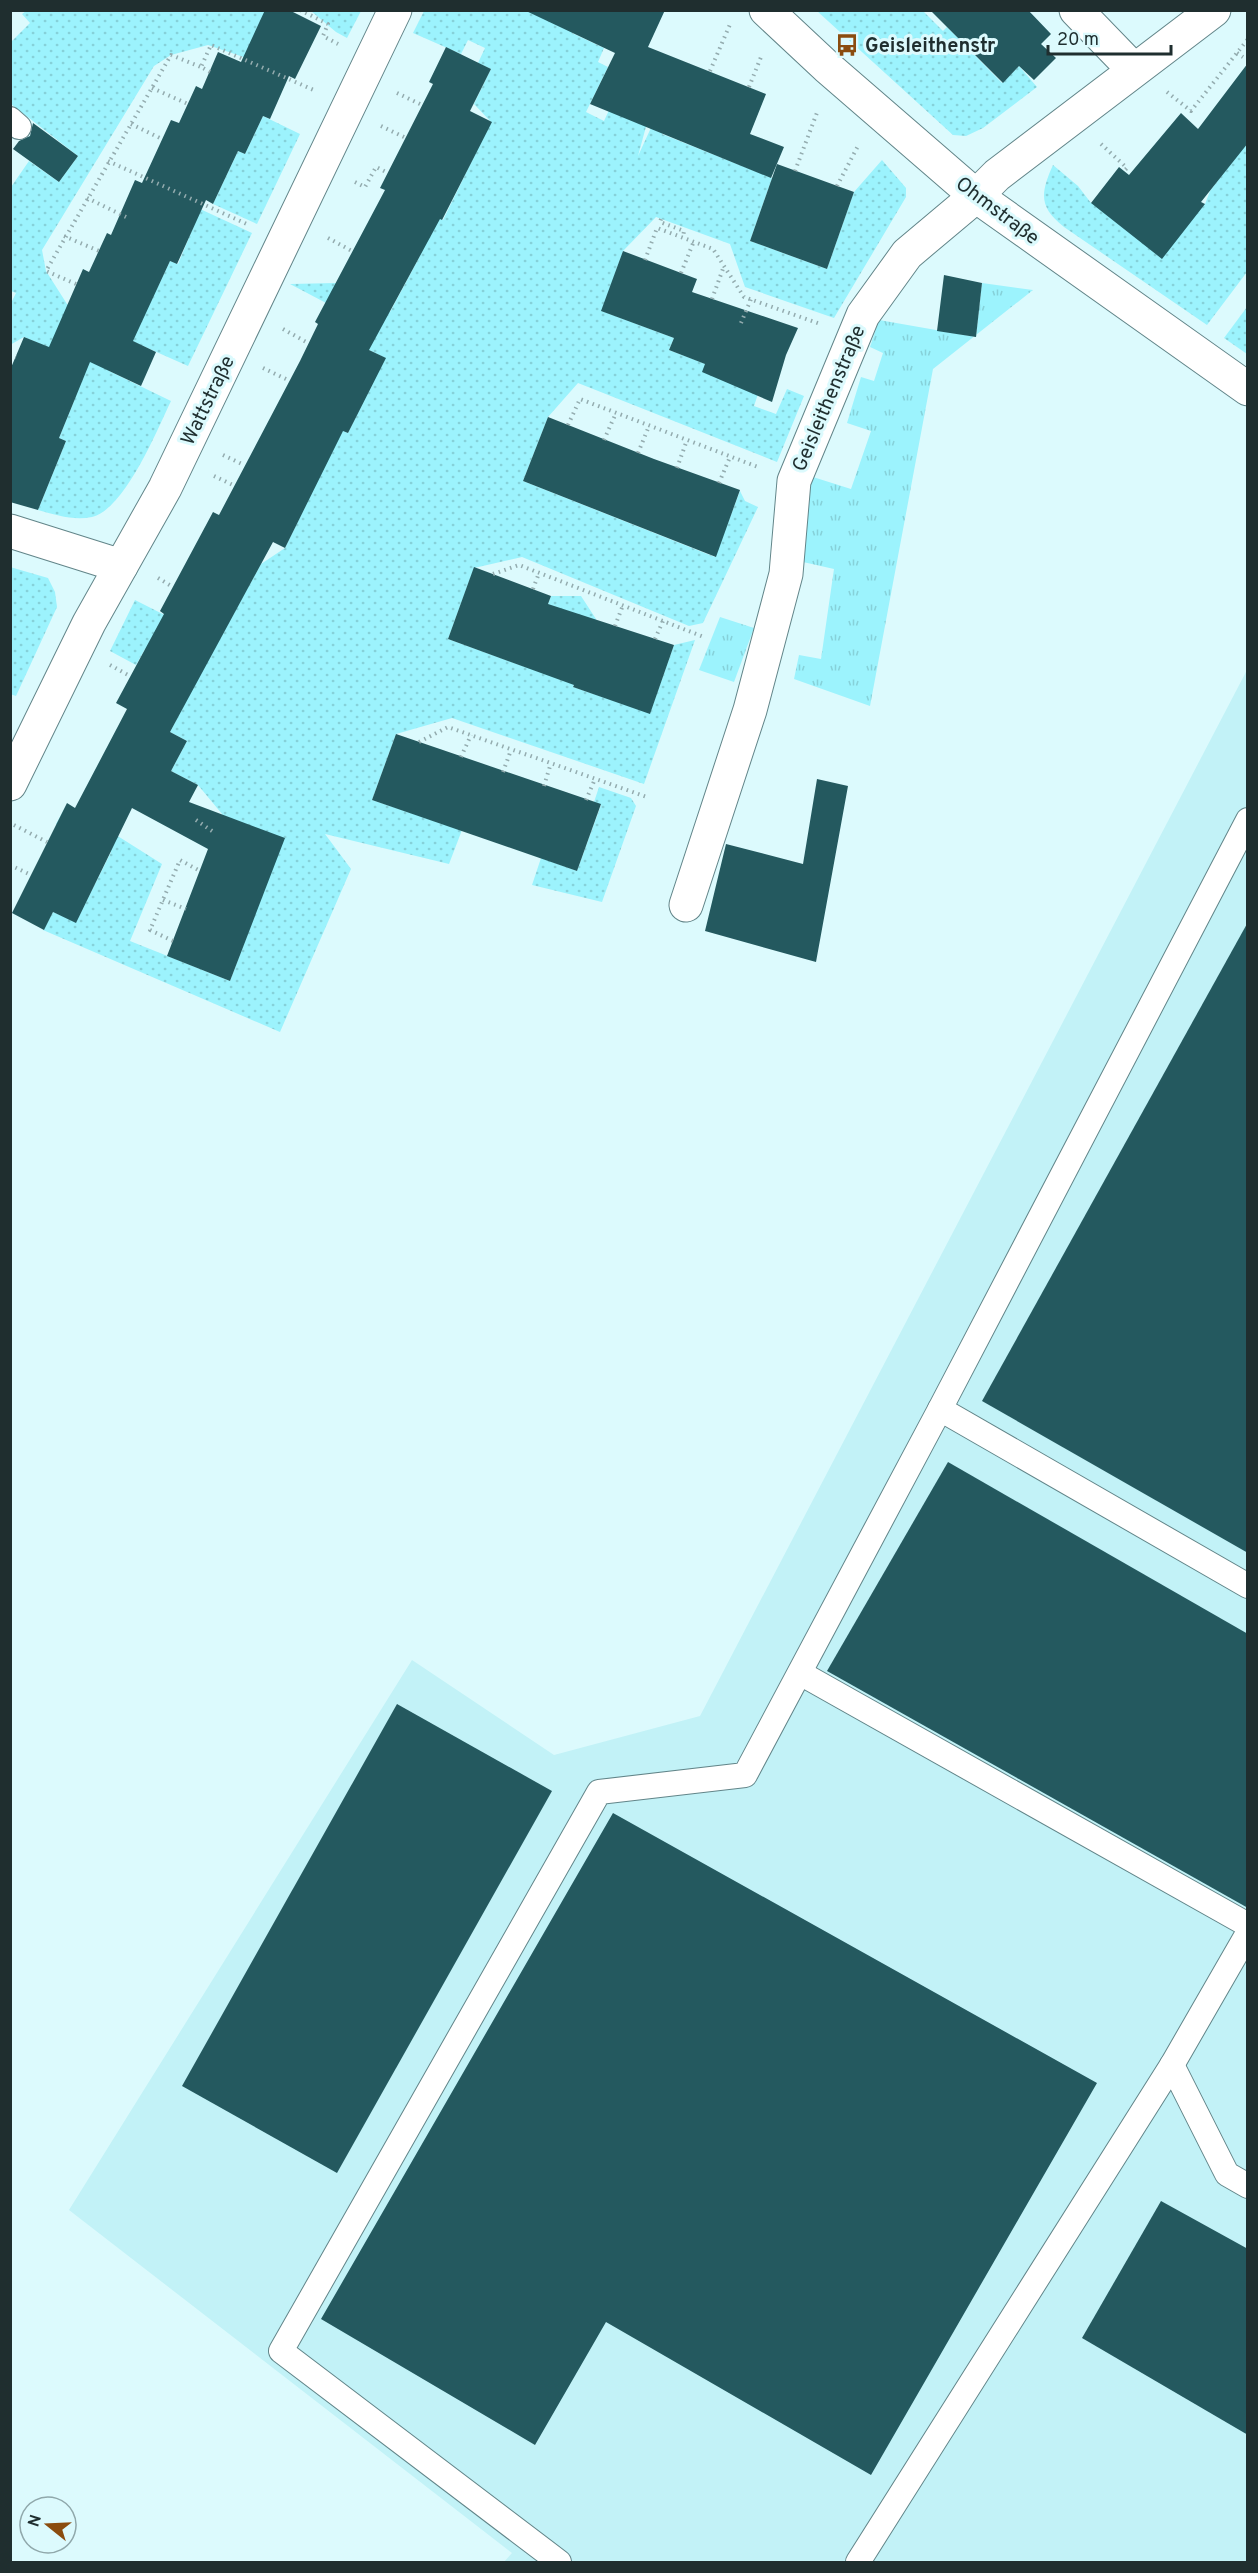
<svg xmlns="http://www.w3.org/2000/svg" width="1258" height="2573" viewBox="0 0 1258 2573" font-family="Overpass,sans-serif">
  <style>
    .built { fill: #c2f2f7 }
    .grass { fill: url(#grass-tufts) }
    .garden { fill: url(#garden-dots) }
    .building { fill: #24595f }
    .lines { fill: none; stroke-linecap: round; stroke-linejoin: round }
    .service-casing { stroke: #628589; stroke-width: 26 }
    .minor-casing { stroke: #628589; stroke-width: 35 }
    .path { stroke: #94acaf; stroke-width: 4; stroke-dasharray: 1.5 4.5; stroke-linecap: butt }
    .service { stroke: #fff; stroke-width: 24 }
    .minor { stroke: #fff; stroke-width: 33 }
    .labels { text-anchor: middle; stroke-width: 6; stroke-linejoin: round; paint-order: stroke }
    .poi-label { font-size: 20px; font-weight: bold; fill: #1f2e2f; stroke: #dcfafd; text-anchor: start }
    .street-label { font-size: 20px; fill: #1f2e2f; stroke: #dcfafd }
  </style>
  <defs>
    <pattern id="grass-tufts" width="24" height="20" patternUnits="userSpaceOnUse" patternTransform="scale(1.5)"><rect width="24" height="20" fill="#9cf3fd"/><path d="M3 7l-1-3M5 7V3M7 7l1-3M15 17l-1-3M17 17v-4M19 17l1-3" fill="none" stroke="#86d1d9"/></pattern>
    <pattern id="garden-dots" width="8" height="8" patternUnits="userSpaceOnUse" patternTransform="scale(1.5)"><rect width="8" height="8" fill="#9cf3fd"/><path d="M2 2h.1M6 6h.1" fill="none" stroke="#86d1d9" stroke-width="1.8" stroke-linecap="round"/></pattern>
  </defs>
  <rect width="100%" height="100%" fill="#dcfafd"/>
  <path class="built" d="M1247,670V2562H504L512,2553L69,2210L412,1660L554,1755L700,1716Z"/>
  <g class="grass">
    <path d="M982,283L1033,290L933,369L870,706L794,679L799,655L821,659L834,569L803,562V517L813,477L851,489L871,431L847,423L861,377L874,381L883,353L870,347L879,320L976,337Z"/>
    <path d="M720,617L754,628L734,682L699,670Z"/>
  </g>
  <g class="garden">
    <path d="M26,11H265L264,64L208,45L171,55L154,66L42,250L46,271L67,304L131,334L152,299L170,261L178,264L193,228L172,196L252,233L188,366L125,338L109,371L171,401C157,430 125,509 92,517C74,521 56,515 38,510L66,441L59,438L74,401L83,362L24,337L10,345L11,303L16,293L11,291V187L29,161L59,182L78,156L11,104V42L30,23L22,14Z"/>
    <path d="M311,11H361L347,38L336,32Z"/>
    <path d="M424,11H555L577,21L572,33L604,48L598,62L608,67L586,112L604,121L611,106L647,123L638,156L672,82L690,63L662,134L772,178L750,241L827,269L854,192L882,160L906,188V197L834,318L745,287L730,244L656,217L623,251L602,311L674,338L669,350L761,385L754,406L776,414L787,389L804,396L777,462L578,383L548,417L523,481L715,557L740,491L745,501L758,507L703,623L689,626L522,557L474,568L448,639L525,667L551,596H581L596,619L573,687L650,713L674,645L695,640L644,784L452,718L396,734L372,800L462,830L449,864L325,834L351,869L280,1032L43,930L53,912L76,922L111,852L56,824L67,804L162,864L130,941L230,981L256,912L222,814L198,785L171,771L187,741L170,732L199,677L145,649L136,665L110,651L135,600L218,642L261,564L285,548L321,474L313,416L348,433L385,358L318,324L328,304L290,284L336,283L390,312L420,256L415,207L443,220L491,122L474,104L491,69L478,63L485,48L468,40L461,54L413,33Z"/>
    <path d="M817,11H923L943,31L947,27L1002,83L1019,66L1037,87L983,128L966,136L953,135Z"/>
    <path d="M263,116L300,134L257,224L213,204L238,151L245,154Z"/>
    <path d="M1247,142V272L1207,325L1064,227C1039,207 1040,194 1053,165L1078,186L1091,203L1205,204L1210,191Z"/>
    <path d="M1247,307V354L1224,338Z"/>
    <path d="M10,567L48,578L55,592L57,607L16,696L10,694Z"/>
    <path d="M599,787L631,798L636,806L602,902L532,885L541,858L577,871L601,805L594,802Z"/>
  </g>
  <g class="building">
    <path d="M265,10H289L321,26L295,79L289,76L270,119L263,116L245,154L238,151L213,204L206,200L177,264L170,261L133,341L156,352L141,386L90,362L59,438L66,441L38,510L10,502V370L24,337L49,347L83,269L89,272L107,233L111,235L135,180L142,183L171,120L179,123L196,86L202,89L218,52L241,62Z"/>
    <path d="M524,10H665L648,47L766,94L750,134L784,147L771,178L590,104L615,53Z"/>
    <path d="M930,10H1028L1051,34L1041,44L1056,58L1034,80L1019,66L1003,83Z"/>
    <path d="M446,47L491,69L470,111L492,122L442,220L440,219L369,350L386,358L348,433L343,431L285,548L273,542L170,732L187,741L171,771L198,785L189,802L285,838L230,981L167,956L208,849L132,808L76,923L53,912L44,930L12,913L67,803L75,808L127,709L116,703L164,614L160,611L213,512L219,515L300,361L318,324L315,322L385,190L380,188L433,84L429,82Z"/>
    <path d="M1248,63V143L1201,202L1205,204L1162,259L1091,203L1119,167L1129,175L1181,113L1198,129Z"/>
    <path d="M33,123L78,156L59,182L13,149L19,141L30,136Z"/>
    <path d="M777,164L854,192L827,269L750,241Z"/>
    <path d="M623,251L697,279L692,292L798,328L786,355L772,402L702,372L705,364L669,350L674,338L601,311Z"/>
    <path d="M944,275L982,283L976,337L937,331Z"/>
    <path d="M548,417L654,459L740,490L716,557L523,481Z"/>
    <path d="M474,567L551,596L548,604L674,645L650,714L573,687L574,685L448,639Z"/>
    <path d="M396,734L601,804L577,871L372,800Z"/>
    <path d="M817,779L848,786L816,962L705,931L726,844L803,864Z"/>
    <path d="M1248,922V1553L982,1401Z"/>
    <path d="M948,1462L1248,1634V1908L827,1671Z"/>
    <path d="M397,1704L552,1791L337,2173L182,2086Z"/>
    <path d="M613,1813L1097,2083L871,2475L606,2322L535,2445L321,2319Z"/>
    <path d="M1161,2201L1248,2249V2435L1082,2338Z"/>
  </g>
  <g class="lines">
    <g class="service-casing">
      <g id="service">
        <path d="M10,119L19,127"/>
        <path d="M940,1409L1248,1586"/>
        <path d="M800,1673L1248,1925"/>
        <path d="M1172,2065L1227,2174L1248,2186"/>
        <path d="M559,2562L281,2351L599,1792L745,1775L940,1409L1248,820"/>
        <path d="M858,2562L1172,2065L1248,1933"/>
      </g>
    </g>
    <g class="minor-casing">
      <g id="minor">
        <path d="M766,10L827,67L976,196L1248,389"/>
        <path d="M1076,10L1134,70"/>
        <path d="M10,531L121,566"/>
        <path d="M10,784L89,623L165,488L395,10"/>
        <path d="M686,905L750,710L786,574L794,481L863,315L907,254L976,196L997,175L1214,10"/>
      </g>
    </g>
    <g class="path">
      <path d="M300,10L328,24L323,36L338,44"/>
      <path d="M1237,53L1243,57"/>
      <path d="M710,71L731,22"/>
      <path d="M210,72L201,67L211,45L316,91"/>
      <path d="M749,87L761,57"/>
      <path d="M152,88L188,104"/>
      <path d="M1167,92L1191,111L1248,39"/>
      <path d="M397,93L422,105"/>
      <path d="M131,124L162,139"/>
      <path d="M381,126L406,138"/>
      <path d="M1101,144L1127,168L1124,171"/>
      <path d="M108,161L249,225"/>
      <path d="M795,171L818,110"/>
      <path d="M355,182L365,187L376,167L388,173"/>
      <path d="M837,186L859,144"/>
      <path d="M87,198L126,217"/>
      <path d="M661,219L660,222L684,231L683,237"/>
      <path d="M64,236L99,251"/>
      <path d="M328,238L352,251"/>
      <path d="M645,260L657,228L713,249L744,297L820,324"/>
      <path d="M681,273L694,241"/>
      <path d="M76,284L46,271L171,55L201,67"/>
      <path d="M712,299L724,266"/>
      <path d="M741,323L751,299"/>
      <path d="M283,329L308,343"/>
      <path d="M10,355L16,357"/>
      <path d="M263,368L290,381"/>
      <path d="M568,425L580,399L758,467"/>
      <path d="M604,440L616,413"/>
      <path d="M638,453L649,426"/>
      <path d="M223,455L244,465"/>
      <path d="M677,468L687,440"/>
      <path d="M214,476L235,486"/>
      <path d="M719,483L730,457"/>
      <path d="M493,574L519,565L704,637"/>
      <path d="M158,578L173,587"/>
      <path d="M533,589L539,573"/>
      <path d="M615,626L623,605"/>
      <path d="M655,639L663,621"/>
      <path d="M110,665L130,676"/>
      <path d="M419,742L448,727L647,797"/>
      <path d="M461,757L471,735"/>
      <path d="M503,772L511,750"/>
      <path d="M544,786L551,763"/>
      <path d="M586,800L595,779"/>
      <path d="M196,820L215,833"/>
      <path d="M14,825L47,842"/>
      <path d="M10,865L31,875"/>
      <path d="M163,900L186,909"/>
      <path d="M173,941L150,930L180,860L200,871"/>
    </g>
    <use href="#service" class="service"/>
    <use href="#minor" class="minor"/>
  </g>
  <defs>
    <g id="bus-bare" transform="scale(1.8)"><path d="M-5-6H5V4H4V6H2V4H-2V6H-4V4H-5ZM-3.5-4V0h7V-4ZM-3.5 1.2v1.5H-2V1.2ZM2 1.2v1.5H3.5V1.2Z" fill="#8a4c0f" stroke="#dcfafd" stroke-width="2.5" paint-order="stroke"/></g>
  </defs>
  <g fill-rule="evenodd">
    <use href="#bus-bare" x="847" y="45"/>
  </g>
  <g class="labels">
    <g class="poi-label">
      <text x="865" y="52">Geisleithenstr</text>
    </g>
    <g class="street-label">
      <text transform="translate(998 210) rotate(37)" y="7">Ohmstraße</text>
      <text transform="translate(828 398) rotate(-67)" y="7">Geisleithenstraße</text>
      <text transform="translate(207 400) rotate(-64)" y="7">Wattstraße</text>
    </g>
  </g>
  <rect width="1258" height="2573" fill="none" stroke="#1f2e2f" stroke-width="24"/>
  <g transform="translate(48 2525) rotate(288)"><circle r="28" fill="#dcfafd" stroke="#90a8ab" stroke-width="1.5"/>
  <path d="M0-4.5L10 22L0 15L-10 22Z" fill="#8a4c0f"/>
  <text y="-9" font-size="16" font-weight="bold" text-anchor="middle" fill="#1f2e2f">N</text>
  </g>
  <path d="M1048 45v9h123v-9" fill="none" stroke="#1f2e2f" stroke-width="3"/>
  <text x="1057" y="45" font-size="18" fill="#1f2e2f" stroke="#dcfafd" stroke-width="4.5" paint-order="stroke">20 m</text>
</svg>
